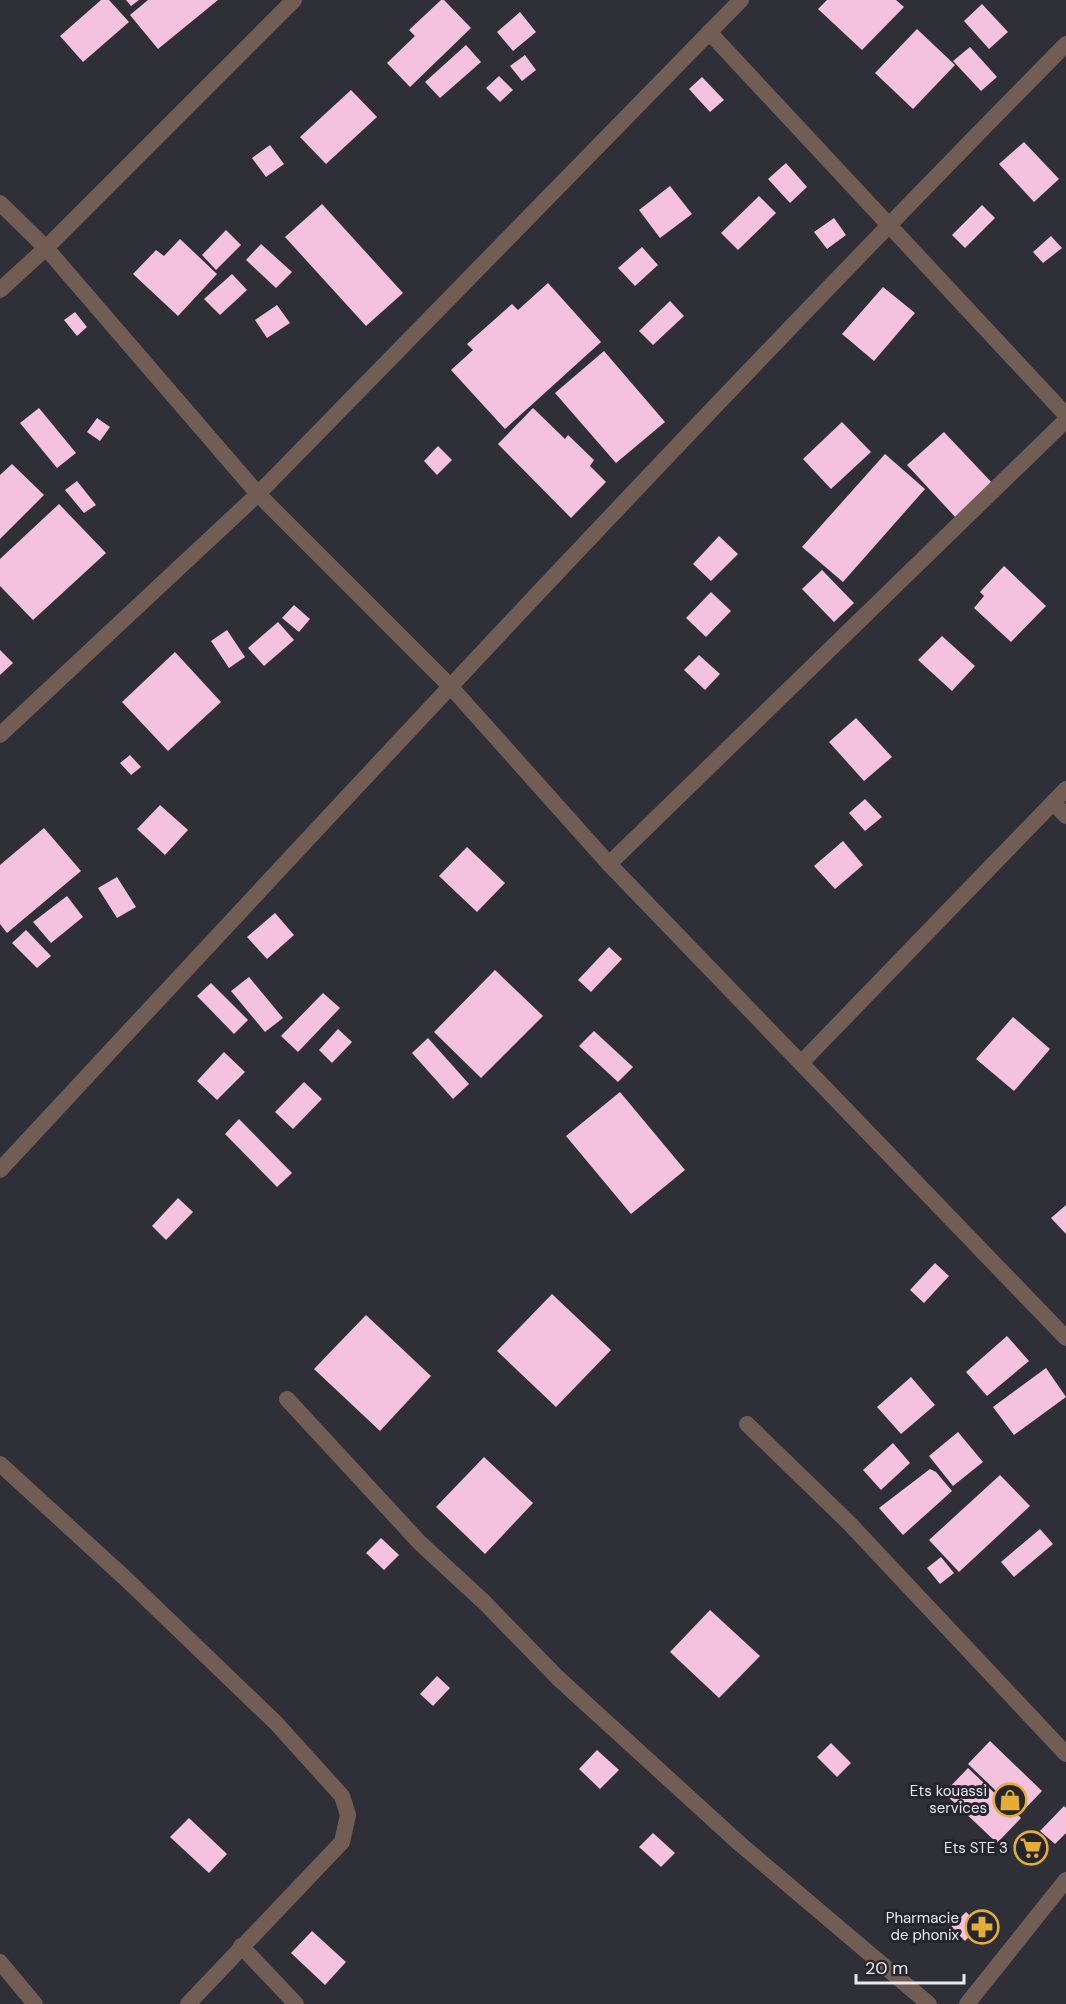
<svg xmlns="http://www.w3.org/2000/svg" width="1066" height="2004" viewBox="0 0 1066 2004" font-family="'DM Sans',sans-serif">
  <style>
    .building { fill: #f4c1df }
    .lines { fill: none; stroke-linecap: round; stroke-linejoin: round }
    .minor { stroke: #725d54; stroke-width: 16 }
    .labels { text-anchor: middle; stroke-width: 6; stroke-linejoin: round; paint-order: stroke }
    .poi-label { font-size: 15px; fill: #e8e8ed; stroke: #25262d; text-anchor: end }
  </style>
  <rect width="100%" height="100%" fill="#2f2f37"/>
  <g class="building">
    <path d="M101,0H109L129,22L83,62L60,36Z"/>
    <path d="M126,0H139L131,6Z"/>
    <path d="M148,0H218L158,49L130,15Z"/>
    <path d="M441,0H444L471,28L410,87L387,63L415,36L409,30Z"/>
    <path d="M827,0H896L904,7L862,50L818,9Z"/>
    <path d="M982,4L1008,32L989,49L964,21Z"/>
    <path d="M520,12L536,32L513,51L497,32Z"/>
    <path d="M917,29L955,65L913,109L875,73Z"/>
    <path d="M466,45L481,62L440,98L425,82Z"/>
    <path d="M970,47L997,77L981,91L953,61Z"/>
    <path d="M525,55L536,70L522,81L510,66Z"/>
    <path d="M499,76L513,90L500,102L486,88Z"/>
    <path d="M702,77L724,100L710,112L689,89Z"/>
    <path d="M351,90L377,117L326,164L300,137Z"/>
    <path d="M1024,142L1059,179L1034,202L999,164Z"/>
    <path d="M270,145L284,164L266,177L252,158Z"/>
    <path d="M786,163L807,187L790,203L768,179Z"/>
    <path d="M670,186L692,214L660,238L639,210Z"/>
    <path d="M759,196L776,213L738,250L721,233Z"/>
    <path d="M322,204L403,293L366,326L285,237Z"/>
    <path d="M982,205L995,218L965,248L952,235Z"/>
    <path d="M834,218L846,235L827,249L814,232Z"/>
    <path d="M226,230L241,245L216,270L202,255Z"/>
    <path d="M1051,236L1062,248L1043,263L1033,252Z"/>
    <path d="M180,239L217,274L178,316L133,274L156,250L164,256Z"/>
    <path d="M261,244L292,272L276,288L246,260Z"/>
    <path d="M642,247L658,265L635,286L618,268Z"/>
    <path d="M232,274L247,290L220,315L204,299Z"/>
    <path d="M548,283L601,342L505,429L451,370L473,350L467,344L512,304L518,310Z"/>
    <path d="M883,287L915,313L874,361L842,334Z"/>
    <path d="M670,301L684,316L653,345L639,331Z"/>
    <path d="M277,305L290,323L267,338L255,320Z"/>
    <path d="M75,312L87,327L77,336L64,320Z"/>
    <path d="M604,351L665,422L616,463L555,393Z"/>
    <path d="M39,408L76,453L57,468L20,423Z"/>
    <path d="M533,408L565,439L568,435L594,460L590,466L606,482L571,518L498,444Z"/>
    <path d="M97,418L110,427L100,441L87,432Z"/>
    <path d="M842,422L871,452L831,489L803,459Z"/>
    <path d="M944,432L994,485L957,519L907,465Z"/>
    <path d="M438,446L452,460L437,475L424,461Z"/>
    <path d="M885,454L925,489L843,582L802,547Z"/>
    <path d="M12,464L44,495L0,539V475Z"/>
    <path d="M77,481L96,505L84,513L65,490Z"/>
    <path d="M59,504L106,553L33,620L0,586V559Z"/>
    <path d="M719,536L738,554L711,581L693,564Z"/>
    <path d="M1004,566L1046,606L1011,642L974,608L984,596L980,592Z"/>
    <path d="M822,570L854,603L834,622L802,589Z"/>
    <path d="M711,592L731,611L706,637L686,618Z"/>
    <path d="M294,605L310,619L299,632L282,618Z"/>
    <path d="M278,622L294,640L264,666L248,648Z"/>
    <path d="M227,630L245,657L229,668L211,641Z"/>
    <path d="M942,636L975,666L952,691L918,660Z"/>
    <path d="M0,650L13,663L0,675Z"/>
    <path d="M175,652L221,702L168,751L122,702Z"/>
    <path d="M699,655L720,674L705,690L684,670Z"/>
    <path d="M856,718L892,757L864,781L829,742Z"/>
    <path d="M130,755L141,767L131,775L120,763Z"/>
    <path d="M865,799L882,817L865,831L849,813Z"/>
    <path d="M160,805L188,830L165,855L137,829Z"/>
    <path d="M44,828L81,871L7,933L0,924V865Z"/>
    <path d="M843,841L863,865L835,889L814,866Z"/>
    <path d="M467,847L505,883L477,912L439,876Z"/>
    <path d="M117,877L136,907L117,918L98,888Z"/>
    <path d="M67,896L83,917L51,943L33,922Z"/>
    <path d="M275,913L294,935L267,959L247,937Z"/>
    <path d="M26,930L51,956L37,968L12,943Z"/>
    <path d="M609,947L622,959L591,992L578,980Z"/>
    <path d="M495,970L543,1016L481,1078L434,1032Z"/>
    <path d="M249,977L283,1018L265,1032L231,991Z"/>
    <path d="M211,983L248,1020L234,1034L197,996Z"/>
    <path d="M323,993L340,1008L298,1052L281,1036Z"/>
    <path d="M1013,1017L1050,1049L1014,1091L976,1059Z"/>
    <path d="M338,1029L352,1042L332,1063L319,1050Z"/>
    <path d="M594,1031L633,1067L618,1082L579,1046Z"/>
    <path d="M428,1038L469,1084L453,1099L412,1053Z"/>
    <path d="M224,1052L245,1072L217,1100L197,1081Z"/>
    <path d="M304,1082L322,1099L293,1129L275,1112Z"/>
    <path d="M620,1092L685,1170L631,1214L566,1136Z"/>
    <path d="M239,1119L292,1173L277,1187L225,1134Z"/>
    <path d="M178,1198L193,1212L166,1240L152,1226Z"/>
    <path d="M1066,1205V1234L1051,1218Z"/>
    <path d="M935,1263L949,1276L924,1303L910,1290Z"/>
    <path d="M552,1294L611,1350L556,1407L497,1351Z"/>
    <path d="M366,1315L431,1376L380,1431L314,1369Z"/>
    <path d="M1007,1336L1029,1361L987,1396L966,1372Z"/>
    <path d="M1046,1368L1066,1397L1014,1435L993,1407Z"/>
    <path d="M911,1377L935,1405L901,1434L877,1407Z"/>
    <path d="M958,1432L983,1462L953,1486L929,1456Z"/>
    <path d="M893,1443L910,1463L881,1490L863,1470Z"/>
    <path d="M484,1457L533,1503L485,1554L436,1507Z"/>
    <path d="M930,1469L936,1472L952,1491L903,1535L879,1508Z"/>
    <path d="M1000,1475L1030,1506L959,1572L929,1540Z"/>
    <path d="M1040,1529L1053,1544L1014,1577L1001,1562Z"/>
    <path d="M381,1538L399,1555L384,1570L366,1553Z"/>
    <path d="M941,1557L954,1573L940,1584L927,1568Z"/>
    <path d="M710,1610L760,1656L719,1698L670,1652Z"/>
    <path d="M437,1676L450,1688L433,1706L420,1694Z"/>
    <path d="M990,1741L1042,1791L1020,1814L968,1764Z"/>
    <path d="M831,1743L851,1763L837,1777L817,1757Z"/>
    <path d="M597,1750L619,1770L600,1789L579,1769Z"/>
    <path d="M968,1768L1021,1818L997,1843L944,1793Z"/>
    <path d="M1064,1806L1066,1808V1833L1055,1844L1040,1831Z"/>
    <path d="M189,1818L227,1854L209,1873L170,1837Z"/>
    <path d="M653,1833L675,1853L661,1867L639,1847Z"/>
    <path d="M966,1912L980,1925L965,1941L951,1927Z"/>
    <path d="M312,1931L346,1962L325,1985L291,1953Z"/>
  </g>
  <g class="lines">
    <g class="minor">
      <path d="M709,32L1066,415"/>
      <path d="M0,203L46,248L258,494L450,686L609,864L1066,1338"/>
      <path d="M0,290L46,248L294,0"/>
      <path d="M0,735L258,494L741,0"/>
      <path d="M1053,802L1066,816"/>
      <path d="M609,864L1066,420"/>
      <path d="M801,1063L1066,789"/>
      <path d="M0,1170C352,791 703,412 1066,44"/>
      <path d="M287,1399L420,1543L484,1602L558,1678L740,1844L929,2004"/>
      <path d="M747,1424L849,1523L1066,1754"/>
      <path d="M0,1464L125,1578L276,1723L342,1796L348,1815L342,1842L188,2004"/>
      <path d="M241,1946L296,2004"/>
      <path d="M0,1962L35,2004"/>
      <path d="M967,2004L1066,1880"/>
    </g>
  </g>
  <defs>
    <g id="shop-ring" transform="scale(1.725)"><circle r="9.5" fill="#25262d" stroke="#e5ad36" stroke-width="1.5"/><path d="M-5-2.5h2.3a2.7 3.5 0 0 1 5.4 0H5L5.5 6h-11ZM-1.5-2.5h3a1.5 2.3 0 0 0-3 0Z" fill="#e5ad36"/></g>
    <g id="supermarket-ring" transform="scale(1.725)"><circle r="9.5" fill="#25262d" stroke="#e5ad36" stroke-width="1.5"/><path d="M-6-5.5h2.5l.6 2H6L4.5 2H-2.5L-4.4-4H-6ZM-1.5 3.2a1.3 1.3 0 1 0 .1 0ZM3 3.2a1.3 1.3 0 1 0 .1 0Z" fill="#e5ad36"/></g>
    <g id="pharmacy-ring" transform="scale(1.725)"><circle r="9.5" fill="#25262d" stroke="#e5ad36" stroke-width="1.5"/><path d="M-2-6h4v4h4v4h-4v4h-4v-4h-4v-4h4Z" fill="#e5ad36"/></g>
  </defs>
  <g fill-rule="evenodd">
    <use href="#shop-ring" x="1010" y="1800"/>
    <use href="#supermarket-ring" x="1031" y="1848"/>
    <use href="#pharmacy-ring" x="982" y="1927"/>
  </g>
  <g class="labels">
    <g class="poi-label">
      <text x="987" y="1796">Ets kouassi<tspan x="987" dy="17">services</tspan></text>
      <text x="1008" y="1853">Ets STE 3</text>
      <text x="959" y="1923">Pharmacie<tspan x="959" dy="17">de phonix</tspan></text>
    </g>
  </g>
  <path d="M856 1974v9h108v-9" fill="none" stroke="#e8e8ed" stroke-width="3"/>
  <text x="865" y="1974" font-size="18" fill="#e8e8ed" stroke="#25262d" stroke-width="4.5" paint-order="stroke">20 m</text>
</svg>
